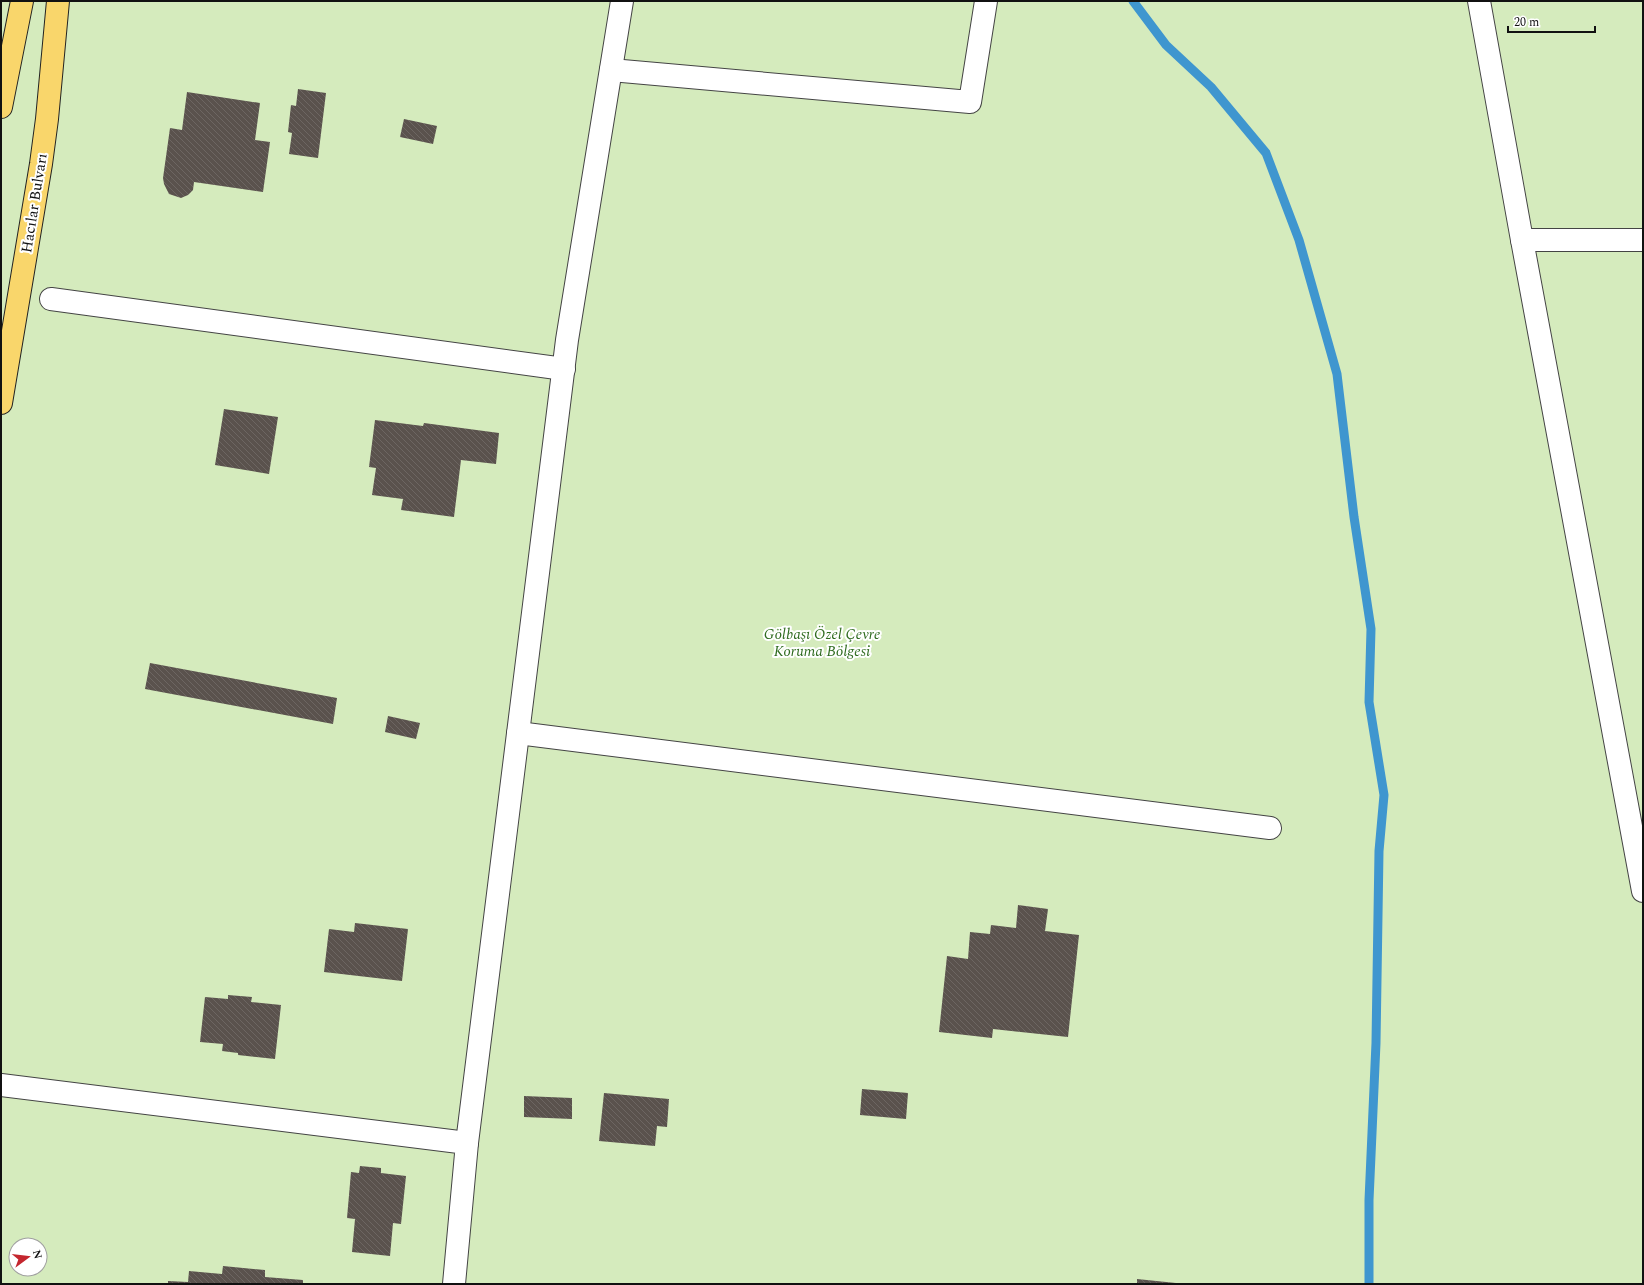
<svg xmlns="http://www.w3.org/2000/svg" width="1644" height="1285" viewBox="0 0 1644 1285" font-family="Spectral,serif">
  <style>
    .green { fill: #d5ebbd; fill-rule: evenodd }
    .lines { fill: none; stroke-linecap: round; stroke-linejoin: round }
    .stream { stroke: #3f96cf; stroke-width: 9 }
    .building { fill: url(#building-back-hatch) }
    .minor-casing { stroke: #444; stroke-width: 24 }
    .major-casing { stroke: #222; stroke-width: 24 }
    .minor { stroke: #fff; stroke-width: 22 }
    .major { stroke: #f9d66b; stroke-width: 22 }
    .labels { text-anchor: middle; stroke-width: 4; stroke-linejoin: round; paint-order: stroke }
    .street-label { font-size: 15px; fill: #111; stroke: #fff }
    .park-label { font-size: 15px; font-style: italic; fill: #2f6b1f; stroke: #fff }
  </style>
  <defs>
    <pattern id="building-back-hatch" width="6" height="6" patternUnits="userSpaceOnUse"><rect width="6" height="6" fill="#5a524d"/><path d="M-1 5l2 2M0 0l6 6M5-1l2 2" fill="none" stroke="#6d6662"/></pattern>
  </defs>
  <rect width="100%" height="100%" fill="#fffdf5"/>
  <path class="green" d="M1,1H1643V1284H1ZM16,1245H40V1269H16Z"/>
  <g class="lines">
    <path class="stream" d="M1133,1L1166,45L1211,87L1266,153L1299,240L1337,374L1354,517L1371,629L1369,702L1384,795L1379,851L1376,1043L1369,1200V1284"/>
  </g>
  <g class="building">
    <path d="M298,89L326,93L318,158L289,154L292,133L288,132L291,105L296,106Z"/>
    <path d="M187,92L260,103L255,140L270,142L263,192L194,182L193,190L188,195L181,198L169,194L164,184L163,178L170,128L182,130Z"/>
    <path d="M404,119L437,126L433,144L400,137Z"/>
    <path d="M224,409L278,417L269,474L215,465Z"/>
    <path d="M375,420L423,426L424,423L499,433L496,464L461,460L454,517L401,510L403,499L372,495L376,468L369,467Z"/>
    <path d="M150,663L337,698L333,724L145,689Z"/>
    <path d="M388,716L420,723L416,739L385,732Z"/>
    <path d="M1018,905L1048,909L1045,931L1079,935L1068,1037L993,1029L992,1038L939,1032L947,956L968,959L970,932L990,934L991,925L1016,928Z"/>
    <path d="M355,923L408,929L402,981L324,972L329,929L354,932Z"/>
    <path d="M228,995L252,997L251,1002L281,1005L275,1059L238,1055V1053L222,1051L223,1044L200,1042L205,997L228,999Z"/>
    <path d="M862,1089L908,1093L906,1119L860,1115Z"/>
    <path d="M604,1093L669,1099L667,1127L657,1126L655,1146L599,1141Z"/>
    <path d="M524,1096L572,1098V1119L524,1117Z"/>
    <path d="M360,1166L381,1168V1173L406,1176L401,1224L393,1223L390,1256L352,1252L355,1219L347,1218L351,1172L359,1173Z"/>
    <path d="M223,1266L265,1270V1277L303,1280V1284H168V1281L188,1282L189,1271L222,1274Z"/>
    <path d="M1137,1279L1176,1283V1284H1137Z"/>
  </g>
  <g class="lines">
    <g class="minor-casing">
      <g id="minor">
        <path d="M1479,1L1522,240L1643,891"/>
        <path d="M611,70L970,102L986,1"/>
        <path d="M1522,240H1643"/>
        <path d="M51,299L564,369"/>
        <path d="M518,733L1270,828"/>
        <path d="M1,1085L467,1143L454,1284"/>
        <path d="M467,1143L567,340L622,1"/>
      </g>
    </g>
    <g class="major-casing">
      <g id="major">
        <path d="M1,107L22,1"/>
        <path d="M1,403L41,164L47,119L58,1"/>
      </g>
    </g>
    <use href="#minor" class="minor"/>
    <use href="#major" class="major"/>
  </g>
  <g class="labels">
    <g class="street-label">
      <text transform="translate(34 203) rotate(-81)" y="5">Hacılar Bulvarı</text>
    </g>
    <g class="park-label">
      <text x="822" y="639">Gölbaşı Özel Çevre<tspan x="822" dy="17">Koruma Bölgesi</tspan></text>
    </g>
  </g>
  <rect width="1644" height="1285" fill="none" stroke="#111111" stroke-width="4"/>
  <g transform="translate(28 1257) rotate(75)"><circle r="19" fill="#ffffff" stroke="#a0a0a0"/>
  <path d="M0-3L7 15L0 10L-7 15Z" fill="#c4262e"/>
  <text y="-6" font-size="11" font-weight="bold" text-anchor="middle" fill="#111111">N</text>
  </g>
  <path d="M1508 26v6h87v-6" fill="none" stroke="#111111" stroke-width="2"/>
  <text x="1514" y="26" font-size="12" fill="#111111" stroke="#ffffff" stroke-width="3" paint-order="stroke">20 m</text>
</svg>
